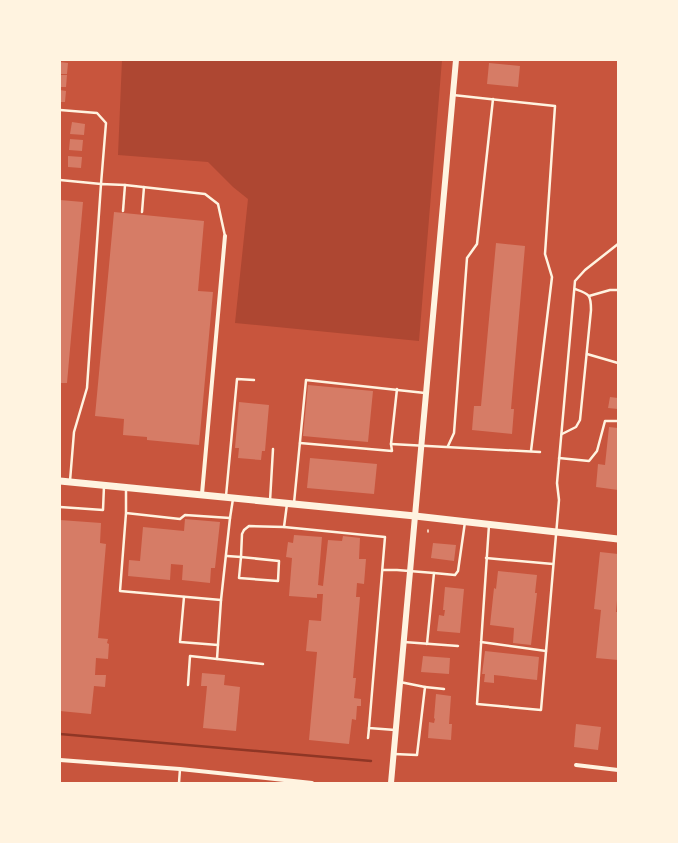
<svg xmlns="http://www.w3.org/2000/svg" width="678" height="843" viewBox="0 0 678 843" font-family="Helvetica,sans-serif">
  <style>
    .green { fill: #ae4732 }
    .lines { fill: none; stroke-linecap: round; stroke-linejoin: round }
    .stream { stroke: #8f3625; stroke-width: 2.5 }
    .building { fill: #d67c66 }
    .path { stroke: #fff3e0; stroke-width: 1.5 }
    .service { stroke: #fff3e0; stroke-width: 2.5 }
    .minor { stroke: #fff3e0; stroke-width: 4 }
    .tertiary { stroke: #fff3e0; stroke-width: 6 }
    .secondary { stroke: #fff3e0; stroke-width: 7 }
  </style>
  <rect width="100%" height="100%" fill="#c8553d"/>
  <path class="green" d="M122,60H442L419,341L235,323L248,199L233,187L208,162L118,155Z"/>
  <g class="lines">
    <path class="stream" d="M60,734L371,761"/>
  </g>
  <g class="building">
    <path d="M60,62L68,63L67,74H60Z"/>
    <path d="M489,63L520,66L518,87L487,84Z"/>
    <path d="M60,75H67L66,87H60Z"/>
    <path d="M60,90L66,91L65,102H60Z"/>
    <path d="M72,122L85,124L84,135L70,134Z"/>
    <path d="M70,139L83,140L82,151L69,150Z"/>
    <path d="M68,156L82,157L81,168L68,167Z"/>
    <path d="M60,200L83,202L67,383H60Z"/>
    <path d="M114,212L204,221L198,291L213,292L199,445L147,440V437L123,435L124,419L95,416Z"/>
    <path d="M496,243L525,246L511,409H514L512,434L472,430L474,406H481Z"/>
    <path d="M308,385L373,391L368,442L303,436Z"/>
    <path d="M610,397L618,398V409L608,408Z"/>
    <path d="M239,402L269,405L265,451H262L261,460L238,458L239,448H235Z"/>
    <path d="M609,427L618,428V490L596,487L598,464L605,465Z"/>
    <path d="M310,458L377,464L374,494L307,488Z"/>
    <path d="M185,519L220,522L215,568H211L210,583L182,580L183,565L171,564L170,580L128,576L129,560L140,561L143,527L184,531Z"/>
    <path d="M60,520L101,523L100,543L106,544L98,638L108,639L107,643L109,644L108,659L96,658L95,675H106L105,687L94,686L91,714L60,711Z"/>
    <path d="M294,535L322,537L318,585L323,586L328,540L342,541L343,536L360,538L359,559H366L364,584L357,583L356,597H360L353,678H356L354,698L361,699V706H357L356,720L352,719L349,744L309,740L317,652L306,651L309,620L321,621L323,594H317V598L289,596L292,558L286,557L288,542L293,543Z"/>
    <path d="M433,543L456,545L454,561L431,558Z"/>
    <path d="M600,552L618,554V589L616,612H618V660L596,658L601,610L594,609Z"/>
    <path d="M498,571L537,575L535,593H537L531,645L513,643L514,628L490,625L494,588L496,589Z"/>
    <path d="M445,587L464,589L460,633L437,631L439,615L444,616L445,610H443Z"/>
    <path d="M485,651L539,657L537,680L494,675V683L484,682L485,674H482Z"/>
    <path d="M423,656L450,658L449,674L421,672Z"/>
    <path d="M202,673L225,675L224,685L240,687L236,731L203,728L207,686H201Z"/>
    <path d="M436,694L451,696L449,724H452L451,740L428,738L429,722L434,723L435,719L434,718Z"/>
    <path d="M576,724L601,727L598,750L574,747Z"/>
  </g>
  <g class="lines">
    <path class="path" d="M428,530V532"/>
    <g class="service">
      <path d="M453,95L555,106L545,254L552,277L531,451"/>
      <path d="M60,110L97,113L106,123L101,184L60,180"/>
      <path d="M123,211L125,185"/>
      <path d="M142,212L144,187"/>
      <path d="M589,296L610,290H618"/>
      <path d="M587,354L618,363"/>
      <path d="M562,434L576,427L580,420L591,310C591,294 589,294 575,289"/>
      <path d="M300,443L392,451L391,444L397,389"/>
      <path d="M391,444L540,452"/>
      <path d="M448,446L454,433L467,258L477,244L493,99"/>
      <path d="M559,458L589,461L597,451L605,421H618"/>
      <path d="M70,481L74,432L87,388L101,184L125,185L205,194L218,204L225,236"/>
      <path d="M226,496L237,379L254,380"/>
      <path d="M270,501L273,449"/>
      <path d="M294,503L306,380L425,393"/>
      <path d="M60,507L103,510L104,486"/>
      <path d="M126,513L120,591L221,600L230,518L185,515L180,519L126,513V489"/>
      <path d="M230,518L233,499"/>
      <path d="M489,525L477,704L541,710L559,500L557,483L575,281L585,270L618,244"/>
      <path d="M284,527L287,504"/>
      <path d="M227,556L241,557L242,534L244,530L249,526L284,527L385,537L369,728L395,730"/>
      <path d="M241,557L279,561L278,581L239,578Z"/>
      <path d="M486,558L553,564"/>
      <path d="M383,570H397L434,573L427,644"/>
      <path d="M434,573L455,575L458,571L465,522"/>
      <path d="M184,597L180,642L218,645"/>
      <path d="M404,642L458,646"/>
      <path d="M481,642L546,651"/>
      <path d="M217,659L263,664"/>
      <path d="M188,685L190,656L217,659L221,600"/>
      <path d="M425,687L444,689"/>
      <path d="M368,738L369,728"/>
      <path d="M394,754L417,755L425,687L400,682"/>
      <path d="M179,783L180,769"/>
    </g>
    <g class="minor">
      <path d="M202,494L225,236"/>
      <path d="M60,760L180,769L312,783"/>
      <path d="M576,765L618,770"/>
    </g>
    <path class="tertiary" d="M391,783L456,60"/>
    <path class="secondary" d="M60,481L415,516L618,539"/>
  </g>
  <rect width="678" height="843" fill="none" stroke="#fff3e0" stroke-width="122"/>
</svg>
